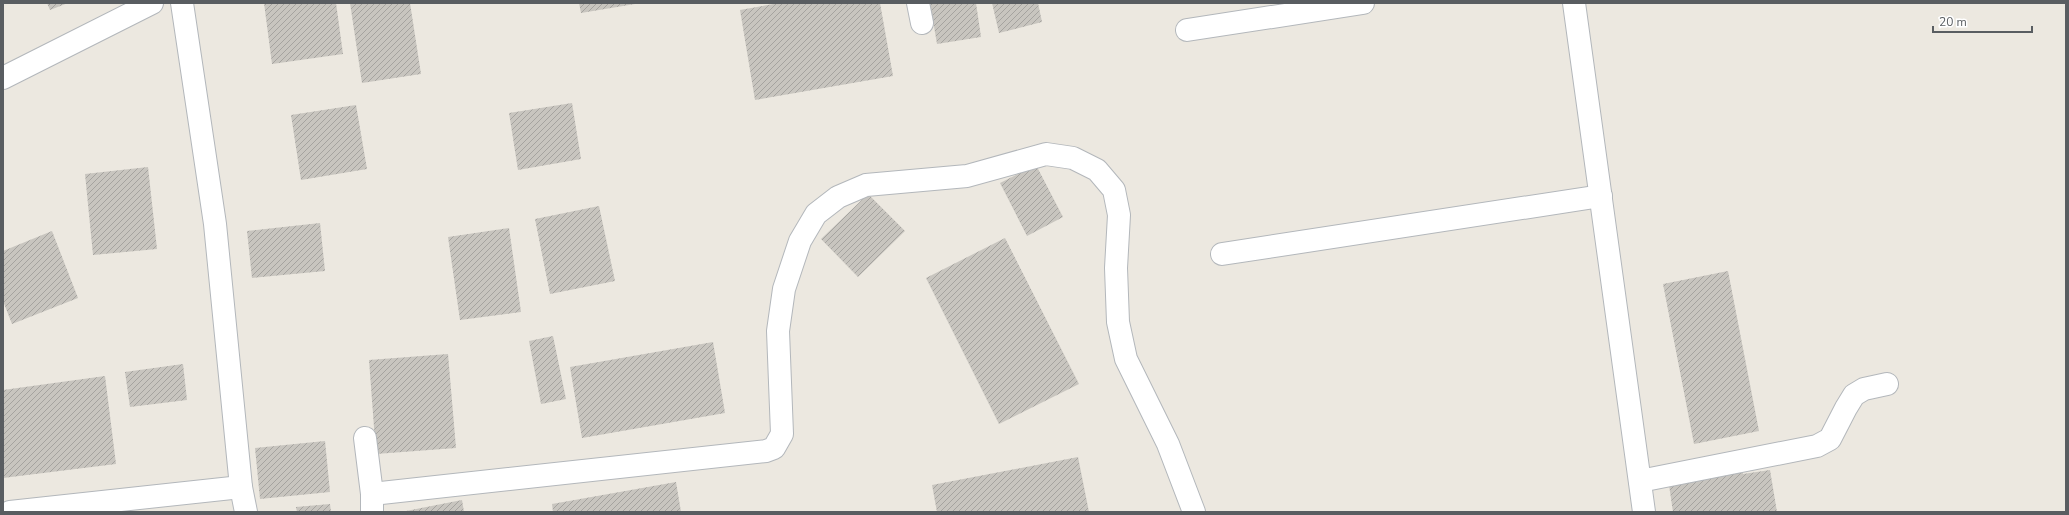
<svg xmlns="http://www.w3.org/2000/svg" width="2069" height="515" viewBox="0 0 2069 515" font-family="'Nunito Sans',sans-serif">
  <style>
    .building { fill: url(#building-hatch) }
    .lines { fill: none; stroke-linecap: round; stroke-linejoin: round }
    .minor-casing { stroke: #b3b7bb; stroke-width: 24 }
    .minor { stroke: #fff; stroke-width: 22 }
  </style>
  <defs>
    <pattern id="building-hatch" width="6" height="6" patternUnits="userSpaceOnUse"><rect width="6" height="6" fill="#c8c5bf"/><path d="M-1 1l2-2M0 6l6-6M5 7l2-2" fill="none" stroke="#a5a39f"/></pattern>
  </defs>
  <rect width="100%" height="100%" fill="#ece8e0"/>
  <g class="building">
    <path d="M47,3H68L50,10Z"/>
    <path d="M264,3H336L343,54L272,64Z"/>
    <path d="M350,3H410L421,74L362,83Z"/>
    <path d="M579,3H635V4L581,13Z"/>
    <path d="M779,3H880L893,76L755,100L740,10Z"/>
    <path d="M930,3H976L981,37L937,44Z"/>
    <path d="M992,3H1038L1042,22L999,33Z"/>
    <path d="M572,103L581,159L518,170L509,113Z"/>
    <path d="M356,105L367,169L301,180L291,115Z"/>
    <path d="M1036,165L1063,217L1027,236L1000,183Z"/>
    <path d="M148,167L157,249L93,255L85,174Z"/>
    <path d="M868,194L905,231L858,277L821,239Z"/>
    <path d="M599,206L615,281L550,294L535,219Z"/>
    <path d="M320,223L325,271L252,278L247,231Z"/>
    <path d="M509,228L521,312L460,320L448,237Z"/>
    <path d="M52,231L78,298L12,324L3,301V251Z"/>
    <path d="M1005,238L1079,384L999,424L926,278Z"/>
    <path d="M1728,271L1759,431L1694,444L1663,284Z"/>
    <path d="M553,336L566,399L541,404L529,341Z"/>
    <path d="M713,342L725,413L582,438L570,367Z"/>
    <path d="M448,354L456,448L376,454L369,360Z"/>
    <path d="M183,364L187,400L130,407L125,372Z"/>
    <path d="M105,376L116,464L3,478V390Z"/>
    <path d="M325,441L330,492L260,499L255,448Z"/>
    <path d="M1078,457L1089,512H937L932,485Z"/>
    <path d="M1742,467L1743,474L1770,470L1777,512H1673L1669,485L1701,480L1703,473Z"/>
    <path d="M676,482L681,512H553L552,504Z"/>
    <path d="M462,500L464,512H406V511Z"/>
    <path d="M330,504L331,512H297L296,507Z"/>
  </g>
  <g class="lines">
    <g class="minor-casing">
      <g id="minor">
        <path d="M182,3L215,224L241,487L246,512"/>
        <path d="M918,3L922,23"/>
        <path d="M1574,3L1644,512"/>
        <path d="M1187,30L1363,3"/>
        <path d="M3,78L152,3"/>
        <path d="M1222,254L1601,196"/>
        <path d="M365,438L372,494V512"/>
        <path d="M1640,481L1817,446L1830,439L1846,408L1854,395L1864,389L1887,384"/>
        <path d="M372,494L766,451L774,448L782,434L778,331L784,289L800,241L816,214L838,197L866,185L967,176L1046,154L1073,158L1097,170L1114,190L1119,215L1116,268L1118,322L1126,359L1168,444L1194,512"/>
        <path d="M10,512L241,487"/>
      </g>
    </g>
    <use href="#minor" class="minor"/>
  </g>
  <rect width="2069" height="515" fill="none" stroke="#595d61" stroke-width="8"/>
  <path d="M1933 26v6h99v-6" fill="none" stroke="#595d61" stroke-width="2"/>
  <text x="1939" y="26" font-size="12" fill="#595d61" stroke="#ffffff" stroke-width="3" paint-order="stroke">20 m</text>
</svg>
